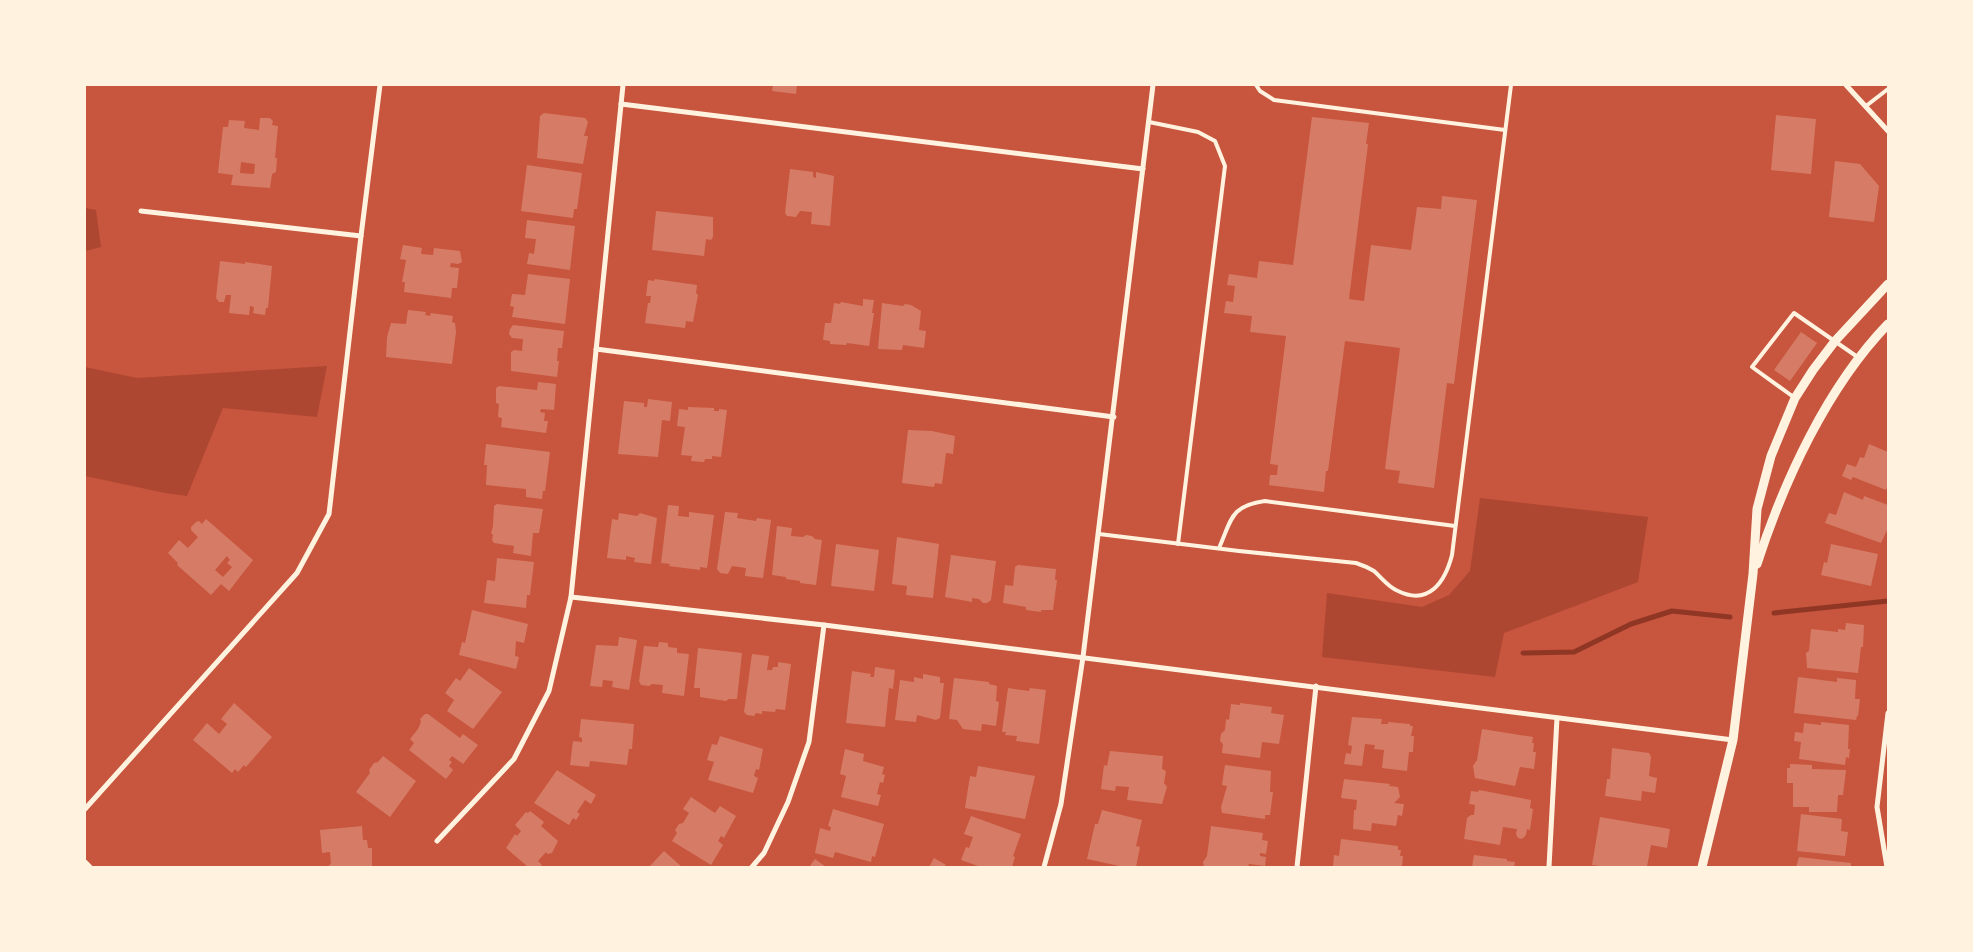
<svg xmlns="http://www.w3.org/2000/svg" width="1973" height="952" viewBox="0 0 1973 952" font-family="Cabin,sans-serif">
  <style>
    .green { fill: #ae4732 }
    .lines { fill: none; stroke-linecap: round; stroke-linejoin: round }
    .stream { stroke: #8f3625; stroke-width: 5 }
    .building { fill: #d67c66; fill-rule: evenodd }
    .service { stroke: #fff3e0; stroke-width: 4 }
    .minor { stroke: #fff3e0; stroke-width: 5 }
    .tertiary { stroke: #fff3e0; stroke-width: 9 }
  </style>
  <rect width="100%" height="100%" fill="#c8553d"/>
  <g class="green">
    <path d="M85,208L96,210L101,247L85,251Z"/>
    <path d="M327,366L317,417L223,408L187,496L165,493L85,476V367L137,378Z"/>
    <path d="M1480,498L1648,517L1638,582L1504,633L1495,677L1322,657L1327,593L1422,607L1449,595L1470,571Z"/>
  </g>
  <g class="lines">
    <g class="stream">
      <path d="M1774,613L1888,601"/>
      <path d="M1523,653L1574,652L1631,624L1672,611L1730,617"/>
    </g>
  </g>
  <g class="building">
    <path d="M773,85H797L796,94L772,91Z"/>
    <path d="M544,113L585,118L588,122L584,136H588L583,164L537,158L540,116Z"/>
    <path d="M1776,115L1816,119L1811,174L1771,170Z"/>
    <path d="M1312,117L1369,123L1366,144H1368L1349,299L1364,301L1371,245L1411,250L1417,207L1441,209L1442,196L1477,200L1454,384L1447,383L1434,488L1398,483L1400,471L1385,469L1400,348L1345,341L1328,471H1326L1324,492L1269,485L1270,475H1277L1278,465L1270,464L1286,336L1250,332L1252,316L1224,313L1226,301L1233,302L1235,286L1227,285L1229,274L1257,278L1259,261L1293,265Z"/>
    <path d="M260,118H270L273,121L272,125L278,126L275,158H277L276,172L272,174L270,188L231,185L233,175L218,173L223,127H228L229,120L245,121L244,128L259,130ZM241,162L255,164L254,174L240,173Z"/>
    <path d="M1835,161L1860,164L1879,186L1874,222L1829,217Z"/>
    <path d="M527,165L582,173L577,209H574L573,218L521,211Z"/>
    <path d="M790,169L813,172V177L816,178V172L834,176L830,226L811,224L812,212L800,211L796,217L787,216L785,213Z"/>
    <path d="M656,211L713,217V237L711,240L706,239L704,256L652,250Z"/>
    <path d="M527,220L575,226L570,270L527,264L529,253L534,254L536,239L525,238Z"/>
    <path d="M403,245L422,248L421,254L433,255L434,248L460,251L462,262L458,264L451,263L450,267L459,268L457,288H452L451,298L404,292L405,282H402L406,260L400,259Z"/>
    <path d="M220,261L245,264V262L272,266L268,308H266L265,315L253,313L254,307L250,306L249,315L229,313L231,295H226L224,302H219L216,298Z"/>
    <path d="M528,274L570,279L565,324L512,317L514,307L510,306L512,294L525,295Z"/>
    <path d="M655,279L697,285L696,293L698,295L693,322L686,321L685,328L645,323L648,303H650L651,296H646L648,280L654,281Z"/>
    <path d="M863,299L874,300L872,313H874L869,346L847,343L846,345L830,344V341L823,340L825,323H831L834,303L840,304L841,302L863,306Z"/>
    <path d="M882,303L903,306L905,304L911,305L921,311L919,330L926,331L924,348L903,345L902,350L878,349Z"/>
    <path d="M408,310L426,312L425,315L430,316L431,313L453,316L452,322L455,323L456,332L452,364L386,357L387,337L391,323L406,324Z"/>
    <path d="M513,325L564,331L562,348H558L557,361H559L557,377L511,371V352L514,350L522,351L523,339L512,338L509,334L510,329Z"/>
    <path d="M1801,332L1817,343L1790,381L1774,370Z"/>
    <path d="M538,382L556,384L554,410L541,409L540,412L545,413L544,421H548L546,433L501,427L502,418L498,417L499,404L496,403V388L499,386L537,390Z"/>
    <path d="M648,399L672,402L670,421L662,420L658,457L618,454L624,401L644,403V407H647Z"/>
    <path d="M688,407L714,408V411H719V409L727,410L721,457L712,456V459H705L704,462L691,461L692,456L681,455L685,427L677,426L679,409L688,410Z"/>
    <path d="M908,430L932,431L955,436L953,454L946,453L942,484L935,483L934,487L902,483Z"/>
    <path d="M486,444L550,452L545,491H543L542,499L526,497V489L486,485L487,465H484Z"/>
    <path d="M1869,444L1888,452V485L1886,490L1853,477L1851,480L1842,476L1847,464L1856,467L1860,457L1864,458Z"/>
    <path d="M1844,492L1863,500L1864,496L1888,505V528L1881,543L1825,523L1829,513L1836,515Z"/>
    <path d="M497,504L543,509L539,533H533L531,556L513,553L514,546L494,543L492,540L493,535L491,533L493,526L494,506Z"/>
    <path d="M668,505L679,506L678,516L689,517V512L714,515L707,568L700,567V570L669,566L670,564L661,563Z"/>
    <path d="M725,512L738,513L737,518L756,521L757,518L771,520L763,578L745,576L746,568L732,566L728,574L720,573L717,569Z"/>
    <path d="M619,513L637,516L640,513L657,518L651,564L634,562L635,558L626,556V560L607,558L612,519L618,520Z"/>
    <path d="M206,519L253,560L229,591L221,584L211,595L177,565L178,563L168,553L179,540L188,548L198,537L191,530V527L196,522L199,521L202,524ZM227,556L230,560L227,563L232,567L223,577L215,570Z"/>
    <path d="M777,526L792,528L791,536L803,537L806,535L812,536L815,539L822,540L816,585L800,583V581L786,579V577L772,575Z"/>
    <path d="M897,537L939,544L933,598L906,595L907,586L892,584Z"/>
    <path d="M836,544L879,550L874,591L831,586Z"/>
    <path d="M1831,544L1878,554L1871,586L1821,575L1824,562L1827,563Z"/>
    <path d="M951,555L996,561L991,600L987,603H983L979,599L972,598V602L945,597Z"/>
    <path d="M497,558L534,562L530,595H527L526,608L484,603L487,580L495,581Z"/>
    <path d="M1018,565L1056,569L1055,580H1057L1053,610H1041V612L1026,610V607L1003,603L1005,585L1013,586L1015,567Z"/>
    <path d="M472,610L528,624L524,643L516,641L515,656L519,657L516,669L459,655L462,642L465,643Z"/>
    <path d="M1846,623L1864,625L1863,647H1861L1858,673L1807,668L1806,653L1809,651L1811,629L1838,632V629L1845,630Z"/>
    <path d="M619,637L637,640L629,690L612,687L613,681L603,680L602,687L590,686L596,645L618,646Z"/>
    <path d="M659,642L668,643V647L677,648V653L689,654L684,696L662,693L663,685L652,684L649,686L641,685L639,681L644,646L658,647Z"/>
    <path d="M698,648L742,653L737,699H729L726,701L700,697V688H694Z"/>
    <path d="M752,654L769,656L767,670H772L773,667H778V662L791,664L785,710L776,709L775,712L762,711V714L756,713L754,716L747,715L744,712Z"/>
    <path d="M875,667L895,670L893,689L889,688L885,727L846,723L852,671L871,674L870,677H874Z"/>
    <path d="M469,668L502,692L473,729L447,711L454,700L445,693L456,678L460,681Z"/>
    <path d="M923,674L940,677V683H944L940,718L936,720L917,715L916,722L895,720L900,680L914,682V677L923,679Z"/>
    <path d="M1798,677L1837,682V678L1856,680L1855,699H1860L1858,716H1857L1856,720L1794,713Z"/>
    <path d="M954,678L989,682V684L997,686L996,701L999,702L996,726L982,724L981,731L963,729L957,720L949,719Z"/>
    <path d="M1008,688L1029,691L1030,688L1046,690L1039,744L1016,741L1017,736L1005,735L1006,732H1002Z"/>
    <path d="M234,703L272,737L246,767L244,765L238,772L235,769L232,773L193,740L207,723L219,734L227,724L221,719Z"/>
    <path d="M1240,703L1272,707L1271,713L1284,715L1279,744L1262,742L1260,758L1222,753L1223,744L1220,741L1221,734L1225,730L1226,719L1229,720L1231,704L1240,705Z"/>
    <path d="M425,714H428L460,738L463,734L478,745L463,764L452,756L449,760L452,762L449,766L453,770L446,779L409,750L414,743L410,739L418,729L421,722L420,719Z"/>
    <path d="M1352,717L1382,719L1381,724H1388V722L1410,724V726H1413L1411,736H1414L1413,752H1409L1407,771L1382,768L1384,750L1374,749L1375,745L1365,744L1362,766L1344,764L1346,753L1351,754L1352,746L1348,745Z"/>
    <path d="M581,719L634,724L632,749H629L627,765L590,761L589,767L570,765L573,741L582,742V738L579,737Z"/>
    <path d="M1821,722L1849,725L1848,749H1850L1849,758L1846,757L1845,765L1799,759L1801,742L1794,741L1795,732L1803,733L1804,723L1821,725Z"/>
    <path d="M1482,729L1533,737L1532,743H1534L1533,752H1536L1534,769L1520,767L1515,786L1475,778L1473,766L1477,760Z"/>
    <path d="M720,736L763,749L759,770L756,769L754,776L758,778L753,793L708,780L714,762L707,760L712,744L717,745Z"/>
    <path d="M1612,748L1649,753L1651,757L1649,776L1657,778L1655,793L1642,791L1641,801L1605,796L1607,779H1610Z"/>
    <path d="M845,749L864,754L863,761L884,767L882,774L885,775L883,783L880,782L877,794L881,795L878,806L841,797L846,776L840,774Z"/>
    <path d="M1110,751L1163,756L1162,769L1166,771L1164,783L1167,787L1162,804L1127,800L1129,787L1116,786L1115,791L1101,789L1104,765L1107,766Z"/>
    <path d="M383,756L416,781L390,817L356,792L370,773L369,770L374,763L378,762Z"/>
    <path d="M1790,764L1812,765V769L1846,770L1843,795H1838L1837,812H1809V807H1793V783H1787V768H1790Z"/>
    <path d="M1225,765L1271,771L1270,792H1273L1270,815H1265V819L1222,813L1221,807L1227,786L1222,785Z"/>
    <path d="M978,766L1035,776L1025,819L965,808L970,776L976,777Z"/>
    <path d="M557,770L596,795L591,804L585,800L577,812L580,814L576,820L573,818L569,825L534,803Z"/>
    <path d="M1344,779L1390,784L1389,786L1398,787L1400,797L1394,803L1404,804L1402,816L1398,815L1396,826L1372,823L1371,831L1353,829L1354,810H1356L1357,800L1341,798Z"/>
    <path d="M1479,790L1531,800L1530,808L1533,809L1530,830L1527,829L1526,835L1522,839L1518,838L1516,834L1517,829L1503,827L1500,845L1464,839L1467,818L1471,815H1474L1475,805L1469,804L1471,791L1478,792Z"/>
    <path d="M691,797L715,813L720,806L736,816L724,838L721,836L718,841L723,845L711,865L672,841L677,833L675,830L679,824L683,823L689,813L683,809Z"/>
    <path d="M833,809L884,824L875,857L872,856L871,862L835,852L833,858L815,853L820,828L830,831L831,827L828,826Z"/>
    <path d="M1102,810L1142,820L1136,846L1140,847L1136,867H1124L1087,859L1095,824H1098Z"/>
    <path d="M530,811L544,822L541,826L558,841L552,853L547,854L546,852L538,861L542,865L540,867H528L506,848L515,834L517,836L521,831L515,825L526,812L528,813Z"/>
    <path d="M1801,814L1842,819L1841,831L1848,832L1845,856L1797,851Z"/>
    <path d="M971,816L1021,834L1013,856L1015,857L1012,867H981L961,860L966,847L969,848L973,837L964,834Z"/>
    <path d="M1600,817L1670,829L1667,848L1651,845L1647,867H1607L1592,865Z"/>
    <path d="M362,826L363,840H367L368,848H372V866L328,867L331,863L330,852L322,853L320,830Z"/>
    <path d="M1211,826L1263,833L1262,840L1268,841L1266,854L1260,853V856L1266,857L1265,866L1249,864L1248,867H1204L1203,862L1207,856Z"/>
    <path d="M1341,839L1398,846V850H1401L1400,856H1403L1402,867H1335L1333,866L1334,855L1339,856Z"/>
    <path d="M664,851L682,867H649Z"/>
    <path d="M1474,855L1507,859V861L1515,862L1514,867H1472Z"/>
    <path d="M1799,857L1851,863V867H1796Z"/>
    <path d="M934,858L946,865L944,867H929Z"/>
    <path d="M815,859L826,867H812L810,866Z"/>
  </g>
  <g class="lines">
    <g class="service">
      <path d="M1256,85L1260,91L1274,100L1505,130"/>
      <path d="M1866,106L1888,89"/>
      <path d="M1149,122L1198,132L1215,141L1225,166L1178,544"/>
      <path d="M1795,398L1752,367L1794,313L1859,358"/>
      <path d="M1099,534L1239,551L1356,563C1362,565 1369,568 1374,571C1382,578 1388,587 1398,591C1429,606 1445,582 1452,555L1511,85"/>
      <path d="M1219,548C1232,519 1230,506 1265,501L1455,526"/>
    </g>
    <g class="minor">
      <path d="M1846,85L1888,131"/>
      <path d="M621,104L1143,169"/>
      <path d="M141,211L361,236"/>
      <path d="M596,349L1114,417"/>
      <path d="M571,597L824,625L1733,740"/>
      <path d="M85,809L297,573L329,514L361,236L380,85"/>
      <path d="M437,841L514,759L549,691L571,597L623,85"/>
      <path d="M85,862L90,867"/>
      <path d="M752,867L764,853L788,802L809,742L824,625"/>
      <path d="M1044,867L1061,804L1083,657L1153,85"/>
      <path d="M1297,867L1316,686"/>
      <path d="M1549,867L1557,718"/>
      <path d="M1887,867L1877,807L1888,713"/>
    </g>
    <g class="tertiary">
      <path d="M1757,564C1784,481 1827,387 1888,324"/>
      <path d="M1702,867L1733,740L1753,574L1757,509L1771,456L1795,398L1813,370L1835,341L1888,284"/>
    </g>
  </g>
  <rect width="1973" height="952" fill="none" stroke="#fff3e0" stroke-width="172"/>
</svg>
